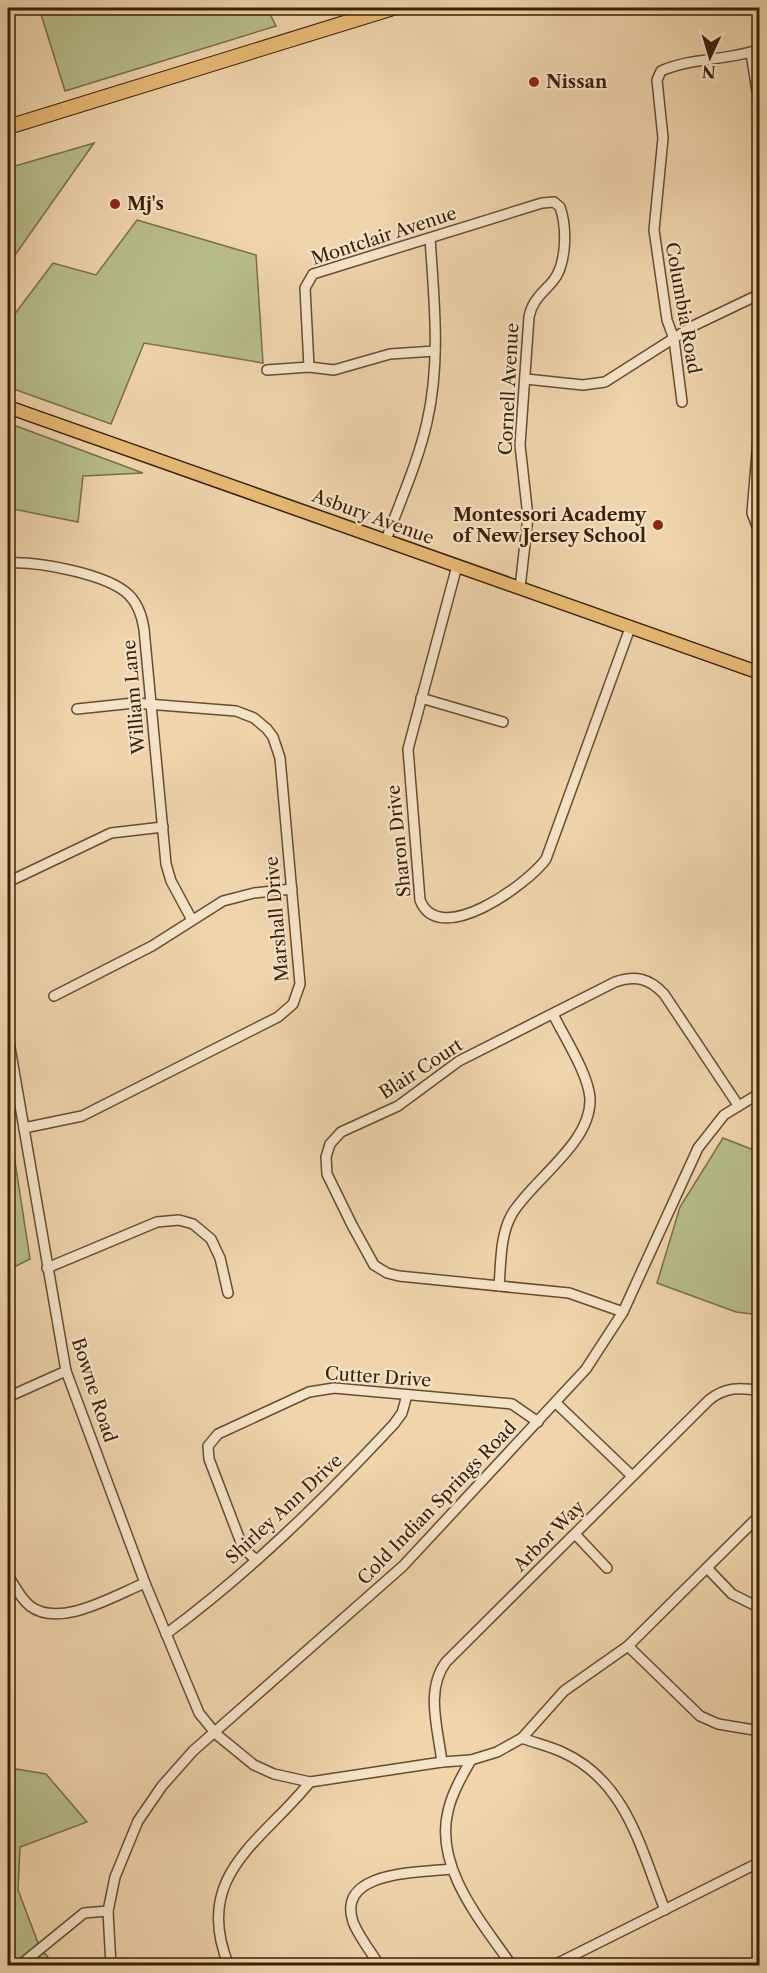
<svg xmlns="http://www.w3.org/2000/svg" width="767" height="1973" viewBox="0 0 767 1973" font-family="'Libre Caslon Text',serif">
  <style>
    .green { fill: #b7bd8b; stroke: #796e48; stroke-width: 1.5 }
    .lines { fill: none; stroke-linecap: round; stroke-linejoin: round }
    .minor-casing { stroke: #684c2f; stroke-width: 12 }
    .major-casing { stroke: #3b1f05; stroke-width: 15 }
    .highway-casing { stroke: #3b1f05; stroke-width: 16 }
    .minor { stroke: #f5e3c9; stroke-width: 9 }
    .major { stroke: #e8ba76; stroke-width: 12 }
    .highway { stroke: #e8ba76; stroke-width: 14 }
    .poi-dot { fill: #8f2418; stroke: #f5e3c9; stroke-width: 2 }
    .labels { text-anchor: middle; stroke-width: 4.5; stroke-linejoin: round; paint-order: stroke }
    .poi-label { font-size: 18px; font-weight: bold; fill: #3b1f05; stroke: #f5e3c9; text-anchor: start }
    .street-label { font-size: 18px; fill: #3b1f05; stroke: #f5e3c9 }
  </style>
  <rect width="100%" height="100%" fill="#efd4ac"/>
  <filter id="stains"><feTurbulence type="fractalNoise" baseFrequency=".00333" numOctaves="4"/><feColorMatrix values="0 0 0 0 .2 0 0 0 0 .09 0 0 0 0 .02 0 0 0 .5 -.17"/></filter>
  <radialGradient id="worn" r=".72"><stop offset=".6" stop-color="#630" stop-opacity="0"/><stop offset="1" stop-color="#630" stop-opacity=".3"/></radialGradient>
  <g class="green">
    <path d="M39,8H267L276,26L65,91Z"/>
    <path d="M94,143L8,265V168Z"/>
    <path d="M137,220L256,255L263,363L144,343L111,424L8,387V323L53,263L96,275Z"/>
    <path d="M8,423L143,473L83,476L78,522L8,508Z"/>
    <path d="M8,1116L30,1259L8,1270Z"/>
    <path d="M723,1138L759,1152V1315L736,1312L657,1283L680,1207Z"/>
    <path d="M10,1768L46,1774L87,1822L20,1847L18,1890L40,1948L48,1957L49,1965L8,1966V1785Z"/>
  </g>
  <g class="lines">
    <g class="minor-casing">
      <g id="minor">
        <path d="M751,53L760,110"/>
        <path d="M309,367L305,288L313,274L542,203L554,202L560,207C567,227 567,264 553,281C543,293 532,300 529,317L520,445L528,517L520,588"/>
        <path d="M267,370L309,367L334,370L390,354L435,351"/>
        <path d="M526,379L583,385L605,382L693,326L760,294"/>
        <path d="M682,402L674,339L667,320L654,230L663,138L657,80L661,71C692,57 728,61 760,49"/>
        <path d="M760,416L752,513L760,534"/>
        <path d="M386,540C400,502 418,462 427,422C441,361 434,300 430,238"/>
        <path d="M8,563C37,561 108,574 129,595C138,604 142,616 144,629L166,864L171,881L192,920"/>
        <path d="M457,566L408,749L420,900C439,949 528,884 546,859L630,628"/>
        <path d="M421,698L503,722"/>
        <path d="M8,882L111,833L163,827"/>
        <path d="M54,996L152,946L223,901L254,893L292,889"/>
        <path d="M8,1036L66,1371L145,1583L199,1713L216,1734L254,1765L274,1774L310,1782L442,1762L471,1760"/>
        <path d="M24,1128L82,1116L278,1017L293,1004L300,984L280,758L273,737L267,729L254,718L236,711L134,703L77,709"/>
        <path d="M47,1268L157,1222L179,1220L193,1224L211,1239L220,1258L228,1293"/>
        <path d="M499,1286C501,1262 500,1235 512,1214C533,1179 592,1143 590,1098C588,1073 564,1037 553,1014"/>
        <path d="M623,1312L569,1293L399,1276L387,1273L374,1265L352,1225L327,1174L326,1157L330,1144L341,1132L398,1106L459,1061L615,982C635,975 649,978 664,994L738,1105"/>
        <path d="M8,1397L66,1371"/>
        <path d="M556,1403L632,1476"/>
        <path d="M575,1534L607,1568"/>
        <path d="M256,1560L243,1548L209,1459L208,1446L218,1434L309,1392L334,1388L512,1404L538,1422"/>
        <path d="M707,1568L732,1594L760,1608"/>
        <path d="M8,1576C15,1586 20,1598 30,1606C60,1629 115,1595 145,1583"/>
        <path d="M166,1634C249,1573 324,1499 394,1424L402,1413L407,1395"/>
        <path d="M628,1646L700,1716L718,1724L760,1731"/>
        <path d="M522,1738L564,1691L628,1646L760,1515"/>
        <path d="M442,1762C438,1729 425,1690 446,1662L709,1400C725,1387 740,1387 760,1391"/>
        <path d="M19,1966L84,1913L108,1911"/>
        <path d="M111,1966L108,1911L115,1877L138,1821L162,1786L193,1751L403,1566L586,1369L623,1312L698,1148L724,1115L760,1093"/>
        <path d="M229,1966C191,1875 263,1841 310,1782"/>
        <path d="M380,1966C371,1952 359,1937 353,1922C336,1870 420,1873 451,1869"/>
        <path d="M512,1966C482,1922 434,1868 448,1811C452,1793 462,1776 471,1760L497,1752L522,1738C535,1743 549,1746 562,1752C627,1781 641,1850 665,1910"/>
        <path d="M552,1966L760,1862"/>
      </g>
    </g>
    <g class="major-casing">
      <path id="major" d="M8,407L760,673"/>
    </g>
    <g class="highway-casing">
      <path id="highway" d="M8,127L393,8"/>
    </g>
    <use href="#minor" class="minor"/>
    <use href="#major" class="major"/>
    <use href="#highway" class="highway"/>
  </g>
  <g class="poi-dot">
    <circle cx="534" cy="82" r="6"/>
    <circle cx="115" cy="204" r="6"/>
    <circle cx="658" cy="525" r="6"/>
  </g>
  <g class="labels">
    <g class="poi-label">
      <text x="546" y="88">Nissan</text>
      <text x="127" y="210">Mj's</text>
      <text x="646" y="521" text-anchor="end">Montessori Academy<tspan x="646" dy="21">of New Jersey School</tspan></text>
    </g>
    <g class="street-label">
      <text transform="translate(384 236) rotate(-18)" y="6">Montclair Avenue</text>
      <text transform="translate(683 308) rotate(80)" y="6">Columbia Road</text>
      <text transform="translate(509 389) rotate(-87)" y="6">Cornell Avenue</text>
      <text transform="translate(373 517) rotate(20)" y="6">Asbury Avenue</text>
      <text transform="translate(134 697) rotate(-95)" y="6">William Lane</text>
      <text transform="translate(399 841) rotate(-96)" y="6">Sharon Drive</text>
      <text transform="translate(277 919) rotate(-95)" y="6">Marshall Drive</text>
      <text transform="translate(421 1069) rotate(-33)" y="6">Blair Court</text>
      <text transform="translate(378 1377) rotate(4)" y="6">Cutter Drive</text>
      <text transform="translate(94 1390) rotate(72)" y="6">Bowne Road</text>
      <text transform="translate(437 1503) rotate(-46)" y="6">Cold Indian Springs Road</text>
      <text transform="translate(284 1509) rotate(-43)" y="6">Shirley Ann Drive</text>
      <text transform="translate(549 1536) rotate(-45)" y="6">Arbor Way</text>
    </g>
  </g>
  <rect width="767" height="1973" fill="none" stroke="#efd4ac" stroke-width="30"/>
  <rect x="9" y="9" width="749" height="1955" fill="none" stroke="#3b1f05" stroke-width="3"/>
  <rect x="15" y="15" width="737" height="1943" fill="none" stroke="#3b1f05" stroke-width="1.5"/>
  <g transform="translate(710 57) rotate(184)" stroke="#f5e3c9" stroke-width="4.5" paint-order="stroke">
  <path d="M0-4.5L10 22L0 15L-10 22Z" fill="#3b1f05"/>
  <text y="-9" font-size="16" font-weight="bold" text-anchor="middle" fill="#3b1f05">N</text>
  </g>
  <rect width="100%" height="100%" filter="url(#stains)"/>
  <rect width="100%" height="100%" fill="url(#worn)"/>
</svg>
